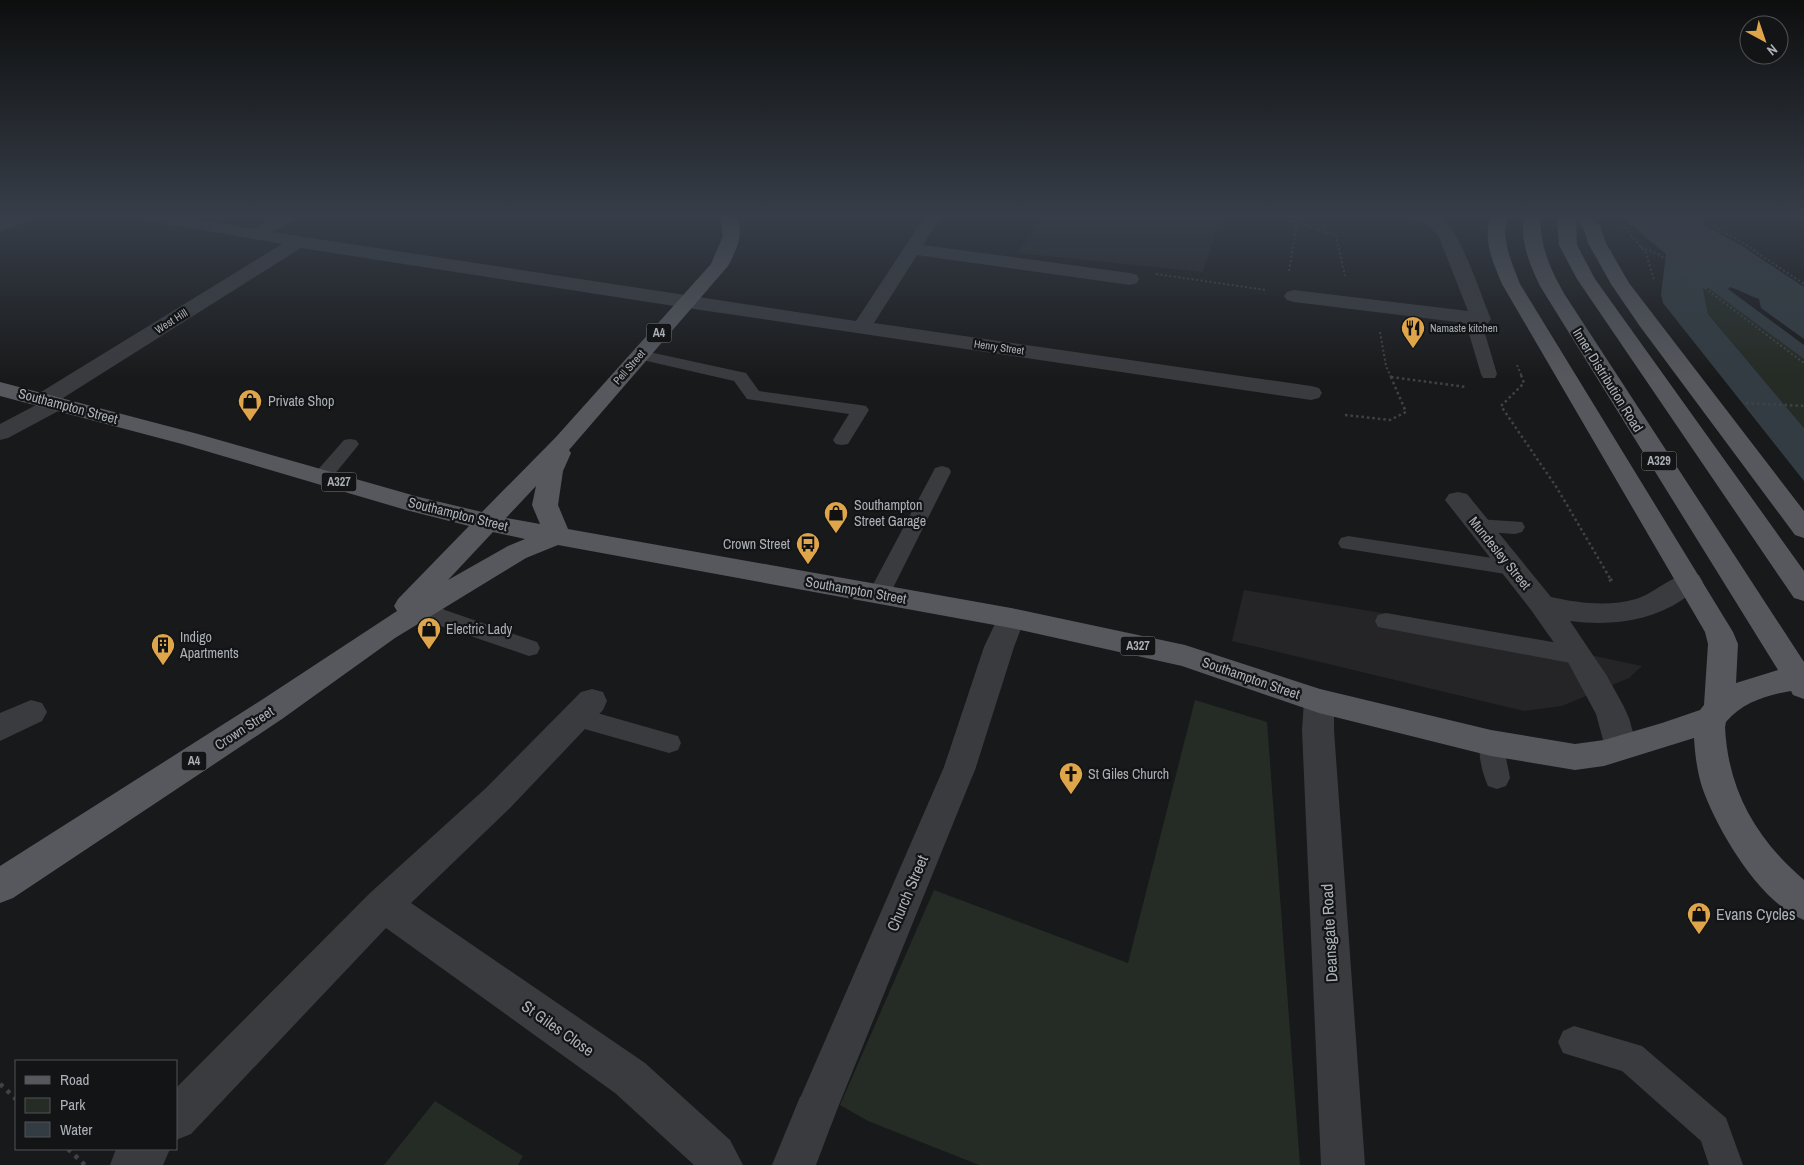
<svg xmlns="http://www.w3.org/2000/svg" width="1804" height="1165" viewBox="0 0 1804 1165" font-family="'Archivo Narrow',sans-serif">
  <style>
    .built { fill: #252527 }
    .green { fill: #252c25 }
    .water { fill: #333c42 }
    .lines { fill: none; stroke-linecap: round; stroke-linejoin: round }
    .path-far3 { stroke: #404246; stroke-width: 2; stroke-dasharray: 2 2.5; stroke-linecap: butt }
    .path-far2 { stroke: #404246; stroke-width: 2.5; stroke-dasharray: 2.5 3; stroke-linecap: butt }
    .path-far1 { stroke: #404246; stroke-width: 4; stroke-dasharray: 2.5 4.5; stroke-linecap: butt }
    .path { stroke: #404246; stroke-width: 4.5; stroke-dasharray: 4 5.5; stroke-linecap: butt }
    .service { fill: #3a3b3f; fill-rule: evenodd }
    .pedestrian { fill: #3a3b3f; fill-rule: evenodd }
    .minor { fill: #3a3b3f; fill-rule: evenodd }
    .primary { fill: #56585d; fill-rule: evenodd }
    .labels { text-anchor: middle; stroke-width: 4.5; stroke-linejoin: round; paint-order: stroke }
    .far-street-label { font-size: 11px; fill: #acb1b8; stroke: #131415 }
    .far-poi-label { font-size: 11px; fill: #acb1b8; stroke: #131415; text-anchor: start }
    .shield { fill: #131415; stroke: #7e8287; stroke-width: 1 }
    .shield-label { font-size: 12px; font-weight: bold; fill: #acb1b8 }
    .street-label { font-size: 14px; fill: #acb1b8; stroke: #131415 }
    .poi-label { font-size: 14px; fill: #acb1b8; stroke: #131415; text-anchor: start }
    .near-street-label { font-size: 16px; fill: #acb1b8; stroke: #131415 }
    .near-poi-label { font-size: 16px; fill: #acb1b8; stroke: #131415; text-anchor: start }
  </style>
  <rect width="100%" height="100%" fill="#18191a"/>
  <g class="built">
    <path d="M1042,216H1221L1203,272L1018,253Z"/>
    <path d="M1244,590L1430,621L1642,666L1629,678L1562,706L1524,711L1232,641Z"/>
  </g>
  <g class="green">
    <path d="M1708,288L1804,358V428L1708,314L1703,289Z"/>
    <path d="M1195,700L1267,722L1300,1165H979L868,1121L840,1105L934,890L1128,963Z"/>
    <path d="M435,1101L523,1156L518,1165H384Z"/>
  </g>
  <path class="water" d="M1617,216H1688L1742,246L1804,287V339L1761,308L1759,299C1749,296 1740,290 1730,287L1728,289L1804,345V359L1708,288L1703,289L1708,314L1804,428V481L1663,303L1661,294L1666,254L1627,221Z"/>
  <g class="lines">
    <g class="path-far3">
      <path d="M1266,216L1297,222"/>
      <path d="M1695,216L1740,241L1804,284"/>
      <path d="M1622,224L1646,253L1654,280"/>
      <path d="M1641,247L1658,254L1673,264L1804,363"/>
      <path d="M1289,271L1297,222L1336,236L1345,276"/>
      <path d="M1156,274L1266,290"/>
      <path d="M1380,332L1386,366L1391,377"/>
      <path d="M1517,365L1522,377"/>
    </g>
    <g class="path-far2">
      <path d="M1521,375L1524,383L1501,406L1557,488L1611,580"/>
      <path d="M1391,377L1466,387"/>
      <path d="M1746,403L1804,406"/>
      <path d="M1345,415L1390,420L1406,412L1390,375"/>
    </g>
    <path class="path-far1" d="M1610,579L1613,584"/>
    <g class="path">
      <path d="M0,1084L16,1099"/>
      <path d="M68,1149L85,1165"/>
    </g>
    <g class="service">
      <path d="M1472,312L1477,314L1480,317L1497,374L1495,378H1483L1481,374L1464,317L1467,314Z"/>
      <path d="M640,350L746,373L759,391L860,405L866,406L869,410L848,444L842,445L836,444L833,440L849,414L747,399L734,381L634,358L632,355L634,352Z"/>
      <path d="M350,439L356,440L359,444L356,448L329,481L322,483L315,481L313,477L315,473L344,440Z"/>
      <path d="M942,466L949,468L951,472L890,594L887,599L879,602L871,599L868,594L933,472L935,468Z"/>
      <path d="M1478,519L1522,522L1525,527L1522,532L1515,534L1471,531L1468,526L1471,521Z"/>
      <path d="M1348,536L1512,561L1519,563L1522,568L1519,573L1512,575L1341,548L1338,543L1341,538Z"/>
      <path d="M425,599L433,602L445,610L537,642L540,648L537,654L529,656L429,622L417,612L414,607L417,602Z"/>
      <path d="M1386,613L1581,647L1589,650L1592,656L1589,662L1581,665L1378,627L1375,621L1378,615Z"/>
      <path d="M576,707L678,736L681,743L678,750L669,753L567,724L564,717L567,710Z"/>
      <path d="M1491,733L1500,736L1503,743L1510,778L1506,786L1497,789L1488,786C1482,773 1476,749 1482,736Z"/>
      <path d="M1574,1026L1642,1046L1726,1118L1743,1165H1709L1701,1141L1622,1071L1563,1053L1558,1042L1563,1031Z"/>
    </g>
    <path class="pedestrian" d="M960,753L972,757L976,767L830,1127L815,1133L800,1127L794,1112L944,767L948,757Z"/>
    <g class="minor">
      <path d="M11,216H34L31,220L0,231V220Z"/>
      <path d="M142,216H177L253,229L277,216H297L295,220L272,232L856,321L925,216H941L923,245L1130,273L1137,275L1139,279L1137,283L1130,285L917,255L874,323L1311,386L1319,388L1322,393L1319,398L1311,400L687,308L301,248L63,398L67,403L64,408L8,438L0,440V424L36,405L33,400L36,395L282,244L151,221L145,220Z"/>
      <path d="M1410,216C1419,215 1433,213 1441,218C1461,231 1481,296 1491,319L1488,323L1481,325L1294,302L1287,300L1284,296L1287,292L1294,290L1468,311L1439,237L1429,226L1413,220Z"/>
      <path d="M1458,492L1467,494L1551,597C1578,603 1609,607 1636,599C1657,593 1676,569 1699,575L1703,582C1698,590 1690,594 1682,600C1649,622 1609,626 1570,621L1607,676L1623,705L1629,718L1637,747L1632,756L1621,760L1610,756L1605,747L1596,714L1569,664L1531,610L1445,500L1449,494Z"/>
      <path d="M1011,608L1021,611L1025,618L1014,647L976,767L972,777L960,781L948,777L944,767L984,647L1001,611Z"/>
      <path d="M592,689L603,692L607,701L603,710L510,808L411,903L645,1063L730,1140L743,1165H694L615,1093L386,928L191,1134L176,1140V1088L370,893L486,788L581,692Z"/>
      <path d="M1319,689L1330,692L1334,701V730L1365,1165H1321L1302,730L1304,701L1308,692Z"/>
      <path d="M31,700L42,703L47,712L42,721L0,741V713Z"/>
      <path d="M815,1091L830,1097L836,1112L816,1165H772L800,1097Z"/>
      <path d="M116,1149H170L163,1165H110Z"/>
    </g>
    <g class="primary">
      <path d="M720,216H737C744,234 737,249 728,266L569,450L571,453L563,471L558,505L568,529L1011,608L1185,645L1320,689L1491,730L1575,744L1604,740L1662,723L1700,710L1704,705L1708,644L1705,632L1502,284C1493,263 1482,238 1491,216H1508C1500,239 1512,263 1520,284L1733,632L1738,644L1736,683L1778,670L1540,286C1529,263 1520,241 1524,216H1540C1541,248 1549,267 1565,295L1804,662V699L1793,695L1791,691C1766,695 1742,703 1726,722L1725,727C1728,790 1756,839 1804,880V920C1760,903 1717,830 1702,787C1697,771 1695,754 1694,738L1604,766L1575,770L1491,756L1319,713L1182,666L1011,628L558,545L526,558L395,638L282,719L13,898L0,903V866L260,701L397,611L394,606L398,599L469,526L406,510L182,444L0,396V382L198,434L419,497L482,512L556,437L711,264L723,236ZM536,486L532,505L540,524L506,518ZM493,532L525,539L508,546L448,580Z"/>
      <path d="M1561,216H1591L1600,226L1606,243L1629,283L1804,511V538L1795,535L1639,325L1611,284L1588,243L1583,227L1576,220L1577,245L1595,279L1804,571V601L1794,598L1577,279L1559,245L1557,220Z"/>
    </g>
  </g>
  <linearGradient id="sky" x2="0" y2="1"><stop stop-color="#0d0e0e"/><stop offset="0.57" stop-color="#373e49"/><stop offset="1" stop-color="#373e49" stop-opacity="0"/></linearGradient>
  <rect width="1804" height="379" fill="url(#sky)"/>
  <defs>
    <g id="restaurant-pin" transform="scale(1.25)"><path d="M0 17L-7.5 6A9.5 9.5 0 1 1 7.5 6Z" fill="#dfa54b" stroke="#131415"/><path d="M-5-6h1v4h1v-4h1v4h1v-4h1v5L-1.5 .5V6h-2V.5L-5-1ZM5-6V6H3V1.5H1.5Q1.5-4 5-6Z" fill="#111"/></g>
    <g id="shop-pin" transform="scale(1.25)"><path d="M0 17L-7.5 6A9.5 9.5 0 1 1 7.5 6Z" fill="#dfa54b" stroke="#131415"/><path d="M-5-2.5h2.3a2.7 3.5 0 0 1 5.4 0H5L5.5 6h-11ZM-1.5-2.5h3a1.5 2.3 0 0 0-3 0Z" fill="#111"/></g>
    <g id="bus-pin" transform="scale(1.25)"><path d="M0 17L-7.5 6A9.5 9.5 0 1 1 7.5 6Z" fill="#dfa54b" stroke="#131415"/><path d="M-5-6H5V4H4V6H2V4H-2V6H-4V4H-5ZM-3.5-4V0h7V-4ZM-3.5 1.2v1.5H-2V1.2ZM2 1.2v1.5H3.5V1.2Z" fill="#111"/></g>
    <g id="building-pin" transform="scale(1.25)"><path d="M0 17L-7.5 6A9.5 9.5 0 1 1 7.5 6Z" fill="#dfa54b" stroke="#131415"/><path d="M-4-6H4V6H1V3H-1V6H-4ZM-2.5-4.3h1.7v1.8h-1.7ZM.8-4.3h1.7v1.8H.8ZM-2.5-1h1.7V.8h-1.7ZM.8-1h1.7V.8H.8Z" fill="#111"/></g>
    <g id="church-pin" transform="scale(1.25)"><path d="M0 17L-7.5 6A9.5 9.5 0 1 1 7.5 6Z" fill="#dfa54b" stroke="#131415"/><path d="M-1.2-6h2.4v3.5h3.3v2.4h-3.3V6h-2.4V-.1h-3.3v-2.4h3.3Z" fill="#111"/></g>
  </defs>
  <g fill-rule="evenodd">
    <use href="#restaurant-pin" x="1413" y="328"/>
    <use href="#shop-pin" x="250" y="401"/>
    <use href="#shop-pin" x="836" y="513"/>
    <use href="#bus-pin" x="808" y="544"/>
    <use href="#shop-pin" x="429" y="629"/>
    <use href="#building-pin" x="163" y="645"/>
    <use href="#church-pin" x="1071" y="774"/>
    <use href="#shop-pin" x="1699" y="914"/>
  </g>
  <g class="labels">
    <g class="far-street-label">
      <text transform="translate(171 321) rotate(-32)" y="4">West Hill</text>
      <text transform="translate(999 347) rotate(8)" y="4">Henry Street</text>
      <text transform="translate(629 367) rotate(-49)" y="4">Pell Street</text>
    </g>
    <g class="far-poi-label">
      <text x="1430" y="332">Namaste kitchen</text>
    </g>
    <g class="shield">
      <rect x="646.5" y="323.5" width="25" height="19" rx="4"/>
      <rect x="1641.5" y="451.5" width="35" height="19" rx="4"/>
      <rect x="321.5" y="472.5" width="35" height="19" rx="4"/>
      <rect x="1120.5" y="636.5" width="35" height="19" rx="4"/>
      <rect x="181.5" y="751.5" width="25" height="19" rx="4"/>
    </g>
    <g class="shield-label">
      <text x="659" y="337">A4</text>
      <text x="1659" y="465">A329</text>
      <text x="339" y="486">A327</text>
      <text x="1138" y="650">A327</text>
      <text x="194" y="765">A4</text>
    </g>
    <g class="street-label">
      <text transform="translate(1608 380) rotate(58)" y="5">Inner Distribution Road</text>
      <text transform="translate(68 406) rotate(15)" y="5">Southampton Street</text>
      <text transform="translate(458 514) rotate(14)" y="5">Southampton Street</text>
      <text transform="translate(1500 553) rotate(51)" y="5">Mundesley Street</text>
      <text transform="translate(856 590) rotate(10)" y="5">Southampton Street</text>
      <text transform="translate(1251 678) rotate(19)" y="5">Southampton Street</text>
      <text transform="translate(244 728) rotate(-33)" y="5">Crown Street</text>
    </g>
    <g class="poi-label">
      <text x="268" y="406">Private Shop</text>
      <text x="854" y="510">Southampton<tspan x="854" dy="16">Street Garage</tspan></text>
      <text x="790" y="549" text-anchor="end">Crown Street</text>
      <text x="446" y="634">Electric Lady</text>
      <text x="180" y="642">Indigo<tspan x="180" dy="16">Apartments</tspan></text>
      <text x="1088" y="779">St Giles Church</text>
    </g>
    <g class="near-street-label">
      <text transform="translate(907 893) rotate(-67)" y="6">Church Street</text>
      <text transform="translate(1329 933) rotate(-93)" y="6">Deansgate Road</text>
      <text transform="translate(558 1028) rotate(35)" y="6">St Giles Close</text>
    </g>
    <g class="near-poi-label">
      <text x="1716" y="920">Evans Cycles</text>
    </g>
  </g>
  <rect x="15" y="1060" width="162" height="90" fill="#131415" stroke="#505356"/>
  <rect x="25" y="1076" width="25" height="8" fill="#56585d" stroke="#505356"/>
  <text x="60" y="1085" font-size="15" fill="#acb1b8">Road</text>
  <rect x="25" y="1098" width="25" height="15" fill="#252c25" stroke="#505356"/>
  <text x="60" y="1110" font-size="15" fill="#acb1b8">Park</text>
  <rect x="25" y="1122" width="25" height="15" fill="#333c42" stroke="#505356"/>
  <text x="60" y="1135" font-size="15" fill="#acb1b8">Water</text>
  <g transform="translate(1764 40) rotate(140)"><circle r="24" fill="#131415" stroke="#505356"/>
  <path d="M0-4L9 19L0 12L-9 19Z" fill="#dfa54b"/>
  <text y="-8" font-size="14" font-weight="bold" text-anchor="middle" fill="#acb1b8">N</text>
  </g>
</svg>
